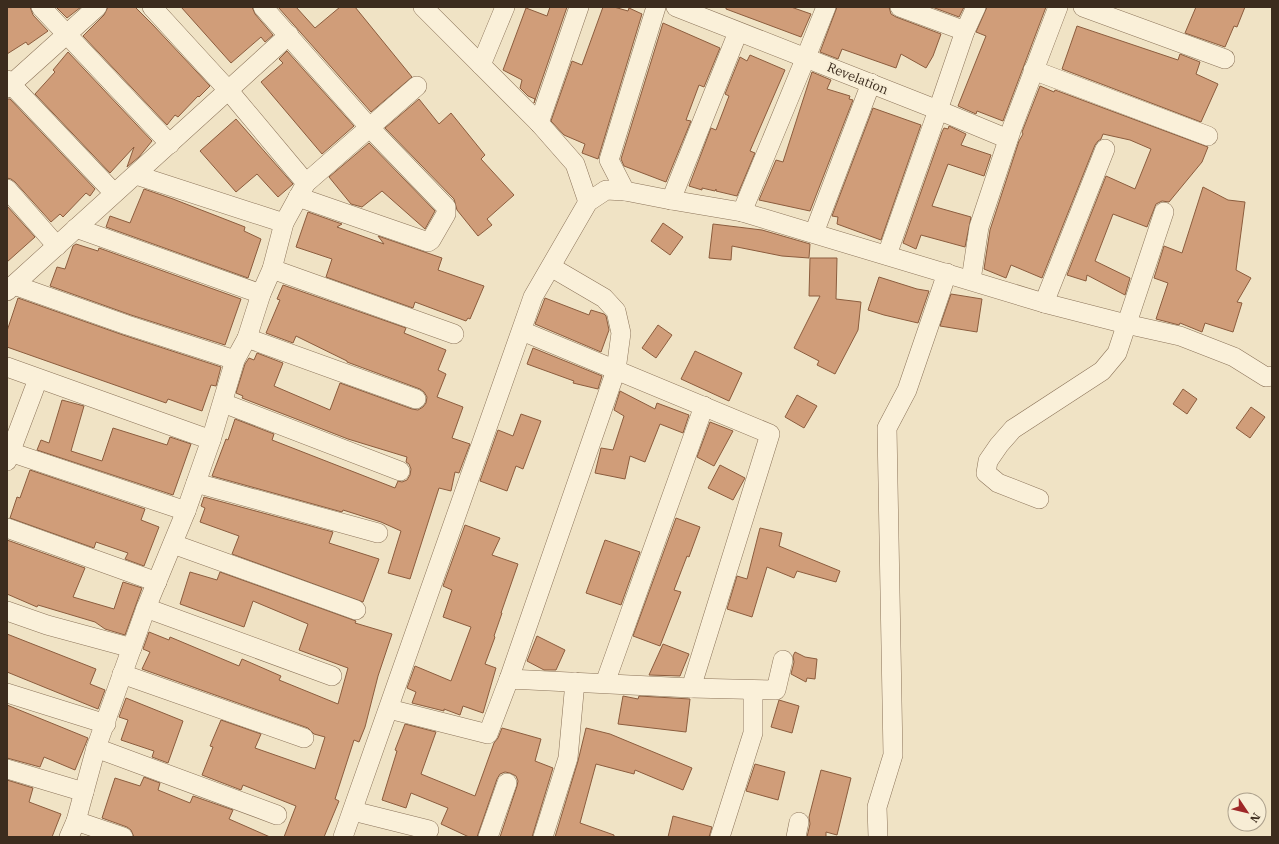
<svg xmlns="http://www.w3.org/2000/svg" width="1279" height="844" viewBox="0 0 1279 844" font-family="'IBM Plex Serif',serif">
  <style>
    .building { fill: #d09d79; stroke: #8c5d3e }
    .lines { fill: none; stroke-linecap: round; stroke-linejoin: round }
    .minor-casing { stroke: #8c745a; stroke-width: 20 }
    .minor { stroke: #faf0d9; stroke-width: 19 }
    .labels { text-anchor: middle; stroke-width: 4; stroke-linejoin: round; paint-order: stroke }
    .street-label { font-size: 13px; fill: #3c2c1e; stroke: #f7edd5 }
  </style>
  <rect width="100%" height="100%" fill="#f0e3c5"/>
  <g class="building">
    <path d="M7,7H30L33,15L48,31L28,45L26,42L7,54Z"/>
    <path d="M56,7H81L67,18Z"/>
    <path d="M108,7H135L153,25L210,86L199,97L198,96L178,117L175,115L167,125L83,36L104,15Z"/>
    <path d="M181,7H252L255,14L273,35L265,42L261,37L231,63Z"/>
    <path d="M278,7H296L315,28L340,7H355L412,77L371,112Z"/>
    <path d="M550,7H567L534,103L535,99L528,96L520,88L522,80L503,70L526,8L547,16Z"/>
    <path d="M603,7H614L628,11L629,8L642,14L598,159L582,153L585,144L564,135L551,121L572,61L582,65Z"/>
    <path d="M726,7H791L811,14L801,37L726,9Z"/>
    <path d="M837,7H889L891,14L896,17L941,34L933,56L926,68L901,54L896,68L842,49L838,59L820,52Z"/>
    <path d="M932,7H964L959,17Z"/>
    <path d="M987,7H1046L1003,121L977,111L976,114L958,106L986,36L976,32Z"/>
    <path d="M1196,7H1245L1237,27L1234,26L1225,47L1185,33Z"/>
    <path d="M663,23L720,48L704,87L699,85L686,120L691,121L666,182L624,166L621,159Z"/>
    <path d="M1077,26L1178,60L1180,54L1200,62L1196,74L1218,84L1201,122L1062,69Z"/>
    <path d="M287,51L354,126L322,154L261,82L283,63L279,59Z"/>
    <path d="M68,52L152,141L139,157L127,167L134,147L110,173L35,94L55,72L53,70Z"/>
    <path d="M750,55L785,70L750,151L755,153L737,196L716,191V189L715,191L702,188V190L689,186L711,128L716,130L729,96L725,94L740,57L747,61Z"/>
    <path d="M812,72L831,80L827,89L850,96L849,99L853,100L810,211L759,200L776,160L783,162Z"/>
    <path d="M1040,86L1054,92L1055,90L1208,147L1202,162L1169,202L1162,201L1156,204L1154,209L1147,227L1113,214L1095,261L1130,278L1125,295L1087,275L1086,281L1067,275L1106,176L1135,189L1151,149L1130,140L1103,134L1101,139L1098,141L1095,145L1042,278L1011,265L1006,278L984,269L990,230L1019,141L1023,134L1022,132Z"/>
    <path d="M7,99H10L95,189L90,196L86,193L63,217L60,214L51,222L15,182L11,179L7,178Z"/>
    <path d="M419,99L439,124L451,113L485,155L481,159L514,195L487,219L492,225L478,236L457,210L454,199L385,128Z"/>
    <path d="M873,108L921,125L881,240L837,224L838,217L832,216Z"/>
    <path d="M236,119L293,184L278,197L257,174L236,192L200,151Z"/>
    <path d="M949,126L966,134L961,145L991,155L984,176L948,164L932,206L971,217L965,247L921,235L916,249L903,243L942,132L944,128L948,129Z"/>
    <path d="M369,143L435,211L425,229L382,191L362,207L351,204L329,177Z"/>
    <path d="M1203,187L1228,200L1245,202L1236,270L1251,278L1237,302L1242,303L1233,332L1205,323L1202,332L1180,323L1179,325L1156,319L1168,283L1154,278L1164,246L1182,253Z"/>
    <path d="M144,189L173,199L245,227L244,231L261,239L248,278L106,227L110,216L130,223Z"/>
    <path d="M7,206L35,237L7,262Z"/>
    <path d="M308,212L342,224L337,227L384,244L378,236L442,258L438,270L484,286L470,319L468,318L466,321L415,302L413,308L326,277L332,259L296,247Z"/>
    <path d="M663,223L683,237L670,255L651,241Z"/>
    <path d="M713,224L762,230L810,244L809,258L782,256L732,246L731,260L709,258Z"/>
    <path d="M76,244L98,251L99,248L241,299L225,345L131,315L50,286L57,267L65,269L73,246Z"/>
    <path d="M810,258H837L836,299L861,302L858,330L835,374L817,365L819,361L794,348L820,296H809Z"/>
    <path d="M879,277L917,289L929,291L918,323L884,315L868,310Z"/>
    <path d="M283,285L406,328L404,333L446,350L438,370L446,374L437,397L463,407L452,438L470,444L459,473L455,472L451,491L439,488L410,579L388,573L401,531L381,522L343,510L342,512L212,476L226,439L228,440L235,419L274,434L272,440L395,488L398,481L402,482L407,480L410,475L411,469L409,464L406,462L407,457L348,439L242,398L243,396L236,393L245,364L249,358L254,360L257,353L283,363L274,386L330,410L340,383L412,409L418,410L423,407L426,403L427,397L424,392L420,389L347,362V361L296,336L293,343L266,333L280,300L277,299Z"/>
    <path d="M951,294L982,299L977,332L940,326Z"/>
    <path d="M18,298L123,335L221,367L216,386L211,385L202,411L168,399L166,403L7,347V331Z"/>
    <path d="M545,298L589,315L591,310L604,314L606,316L609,330L601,352L535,324Z"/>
    <path d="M658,325L672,335L656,358L642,348Z"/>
    <path d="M533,348L602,376L598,389L573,383L574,381L527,364Z"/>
    <path d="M695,351L742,373L729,401L681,379Z"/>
    <path d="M1183,389L1197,399L1187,414L1173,404Z"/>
    <path d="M620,391L655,409L657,403L689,415L683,433L660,424L645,462L630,456L625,479L595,473L601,448L613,450L624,416L614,410Z"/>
    <path d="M797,395L817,406L804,428L785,417Z"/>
    <path d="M62,400L84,406L71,451L102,461L113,428L167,445L170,437L191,444L173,495L37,450L41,440L49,443Z"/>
    <path d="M1251,407L1265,417L1250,438L1236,428Z"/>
    <path d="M521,414L541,421L523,469L516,466L507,491L480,481L498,430L513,436Z"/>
    <path d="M710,422L733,431L714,466L697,457Z"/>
    <path d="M720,465L745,478L733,500L708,488Z"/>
    <path d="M30,470L145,509L141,520L159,527L144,566L125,559L128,553L96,542L94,548L10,518L17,497L20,498Z"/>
    <path d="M204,497L333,532L329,543L379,559L363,602L232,554L239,536L200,522L205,508L201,506Z"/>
    <path d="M676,518L700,527L689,557L687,556L674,590L681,592L660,646L633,636Z"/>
    <path d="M465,525L500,538L492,555L518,564L501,613H502L494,636L495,637L485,664L496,668L483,713L463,706L460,715L444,709V711L412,703L416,692L407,688L415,666L451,681L471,627L443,617L452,590L443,586Z"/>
    <path d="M760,528L782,533L779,546L840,571L836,582L797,571L794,578L767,567L752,617L727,609L737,576L747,579Z"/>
    <path d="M7,540L85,568L73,597L114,609L123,582L142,588L125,635L105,629L95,622L38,605L37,607L7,594Z"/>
    <path d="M605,540L640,552L621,605L586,593Z"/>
    <path d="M190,572L217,580L220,572L356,621L355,623L392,634L378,676L365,727L359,742L354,740L335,799L339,801L324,837H284L296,806L243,785L241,790L202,775L213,747L210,746L221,720L261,734L255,748L315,769L325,737L314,734L308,728L142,669L150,652L143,649L149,632L169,640L170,637L239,666L242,659L281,676L279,680L338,704L348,668L299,650L308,624L253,601L244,627L180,604Z"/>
    <path d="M7,634L96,669L90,684L105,690L98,709L7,672Z"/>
    <path d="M537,636L565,650L556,670H544L527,661Z"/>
    <path d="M663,644L689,654L680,676L649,675Z"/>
    <path d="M795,652L805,657L817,659L815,679L807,678L806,682L791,674L794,662L793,656Z"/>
    <path d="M623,696L638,699L639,696L690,699L686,732L618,724Z"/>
    <path d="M126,698L183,721L168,763L152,757L154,751L121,740L128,720L119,717Z"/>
    <path d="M779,700L799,706L792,733L771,727Z"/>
    <path d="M7,705L88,738L75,770L44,757L40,767L7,758Z"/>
    <path d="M405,724L436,732L421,774L475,796L494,743L498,738L502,728L541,739L535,761L553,768L532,837H500L517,786L518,781L516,776L510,773L505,772L500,774L497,779L477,837H469L441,824L448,808L411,793L406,808L382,800L397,751L395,750Z"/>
    <path d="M586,728L610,734L692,768L683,790L635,770L634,774L596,764L580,823L614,835V837H555L578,761Z"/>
    <path d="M755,764L785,772L778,800L746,791Z"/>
    <path d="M821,770L851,778L837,835L826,832V837H807L810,824L809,817Z"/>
    <path d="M144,777L160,783L158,790L190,803L193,796L233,810L229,819L270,837H134L131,830L127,827L102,818L115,778L140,786Z"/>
    <path d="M7,780L33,788L29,802L61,814L52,837H7Z"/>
    <path d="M673,816L712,827L709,837H668Z"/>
  </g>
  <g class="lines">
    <g class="minor-casing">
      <g id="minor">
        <path d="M41,7L170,144"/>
        <path d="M263,7L370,128L446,207V214L431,240L428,242L298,197"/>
        <path d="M423,7L539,123L575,164L588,202"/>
        <path d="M676,7L938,110L965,31L976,7"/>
        <path d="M900,7L965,31"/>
        <path d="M1083,7L1225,59"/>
        <path d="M481,65L505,7"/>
        <path d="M1033,70L1208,136"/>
        <path d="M7,80L114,193"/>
        <path d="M7,88L97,7"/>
        <path d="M539,123L579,7"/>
        <path d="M136,175L284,223"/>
        <path d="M306,183L417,86"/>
        <path d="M7,189L57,246"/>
        <path d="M625,191L609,160L656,7"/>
        <path d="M671,200L738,32"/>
        <path d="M742,212L806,57L826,7"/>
        <path d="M76,228L261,294"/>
        <path d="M814,233L871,83"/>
        <path d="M887,255L938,110L1008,139"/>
        <path d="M272,269L454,334"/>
        <path d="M971,280L979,227L1012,128L1058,7"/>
        <path d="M14,285L127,325L235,360"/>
        <path d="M7,291L289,35"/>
        <path d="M1044,303L1105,149"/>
        <path d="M247,338L416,399"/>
        <path d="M7,367L211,440"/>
        <path d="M223,403L400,471"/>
        <path d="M7,451L186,511"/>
        <path d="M7,461L38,379"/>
        <path d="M196,483L378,533"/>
        <path d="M1039,499L998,483L986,473L988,461L999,445L1013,429L1102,371L1117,353L1164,212"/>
        <path d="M7,528L157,582"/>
        <path d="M173,544L356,610"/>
        <path d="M146,608L332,676"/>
        <path d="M7,611L47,625L132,648"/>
        <path d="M122,674L304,738"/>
        <path d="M509,679L616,370L621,333L616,311L604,298L551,267"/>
        <path d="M605,683L704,406"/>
        <path d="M691,688L776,690L783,660"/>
        <path d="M7,693L106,724"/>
        <path d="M389,709L488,734L509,679L691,688L770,434L522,331"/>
        <path d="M96,748L277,815"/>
        <path d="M7,769L84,792"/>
        <path d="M353,811L429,830"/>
        <path d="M76,821L123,837"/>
        <path d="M69,837L76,821L96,748L146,608L186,511L211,440L235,360L247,338L261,294L272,269L284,223L306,183L229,91L152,7"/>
        <path d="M343,837L533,297L588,202L606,190L625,191L671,200L742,212L1044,303L1126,324L1180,336L1234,357L1266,377L1272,376"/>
        <path d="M488,837L507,783"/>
        <path d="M543,837L568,758L575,682"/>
        <path d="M720,837L753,733V690"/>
        <path d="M796,837L799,822"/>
        <path d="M878,837L877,807L893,755L887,428L907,390L947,273"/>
      </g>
    </g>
    <use href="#minor" class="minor"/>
  </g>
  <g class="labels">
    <g class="street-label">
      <text transform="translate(858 78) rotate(22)" y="5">Revelation</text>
    </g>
  </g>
  <rect width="1279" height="844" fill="none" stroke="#3c2c1e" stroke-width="16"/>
  <g transform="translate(1247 812) rotate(125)"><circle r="19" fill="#f7edd5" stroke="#aca08c"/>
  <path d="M0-3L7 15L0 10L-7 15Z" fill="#9e2728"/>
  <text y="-6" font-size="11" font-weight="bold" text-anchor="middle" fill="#3c2c1e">N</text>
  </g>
</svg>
